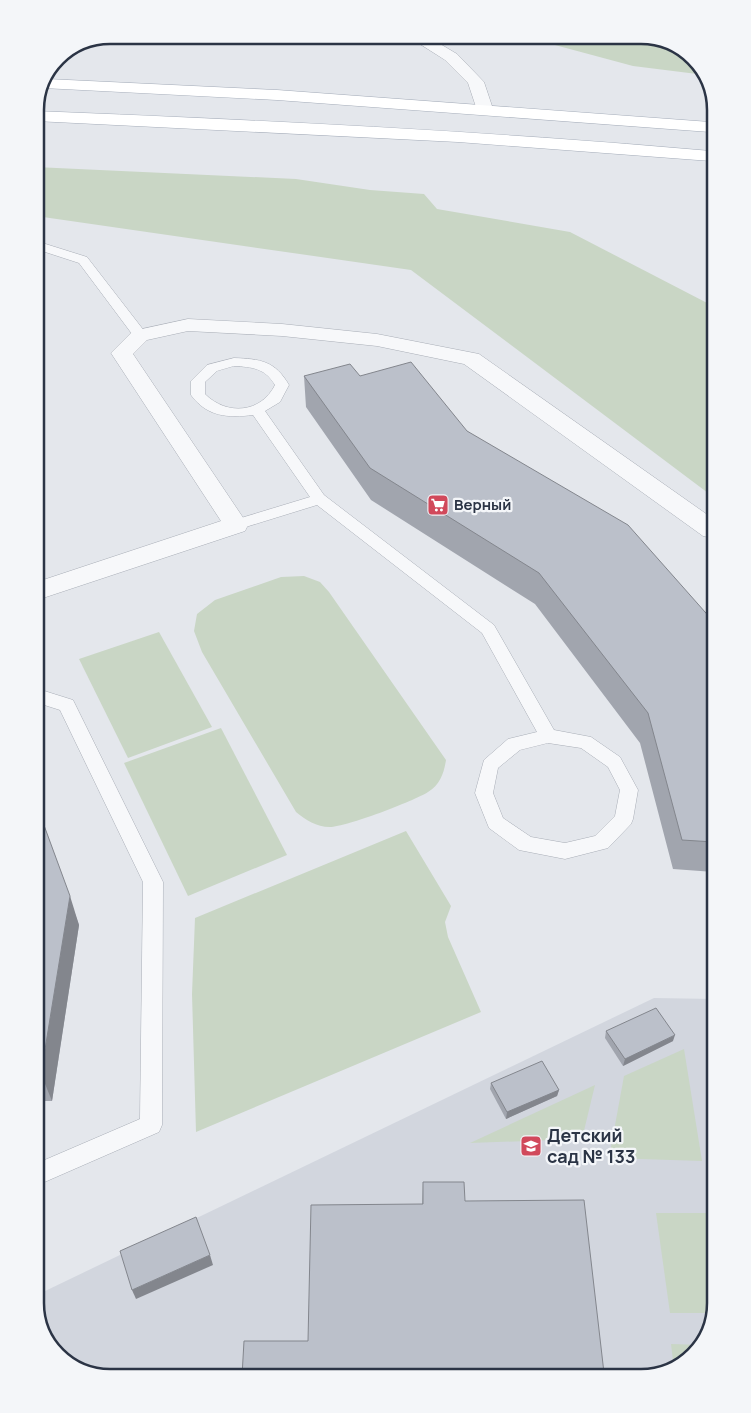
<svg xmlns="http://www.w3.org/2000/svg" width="751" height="1413" viewBox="0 0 751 1413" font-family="Manrope,sans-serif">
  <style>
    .built { fill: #d2d6de }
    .green { fill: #c9d6c5 }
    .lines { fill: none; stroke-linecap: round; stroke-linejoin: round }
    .service-casing { stroke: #a9aeb7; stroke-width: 1 }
    .minor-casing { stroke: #a9aeb7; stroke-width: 1 }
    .primary-casing { stroke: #a3abb8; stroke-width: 1 }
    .service { fill: #f7f8fa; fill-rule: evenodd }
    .minor { fill: #f7f8fa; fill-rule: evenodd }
    .primary { fill: #fff; fill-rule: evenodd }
    .wall { fill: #a1a5ae }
    .shaded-wall { fill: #83868d }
    .building { fill: #bbc0ca; stroke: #83868d }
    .labels { text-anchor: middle; stroke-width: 4.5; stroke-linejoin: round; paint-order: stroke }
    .poi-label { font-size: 15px; font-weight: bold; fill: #2b3445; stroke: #f4f6f9; text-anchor: start }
    .near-poi-label { font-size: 18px; font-weight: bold; fill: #2b3445; stroke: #f4f6f9; text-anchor: start }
    .rim { fill: none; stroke: #2b3445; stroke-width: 2.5 }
  </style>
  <rect width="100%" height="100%" fill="#e4e7ec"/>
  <path class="built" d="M654,998L715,999L716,1303L703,1345L670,1372L105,1378L68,1365L41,1332V1293Z"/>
  <g class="green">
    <path d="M527,35H646L683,48L705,75L633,66L540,41Z"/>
    <path d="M35,167L296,179L370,190L424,194L437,209L570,232L711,305L712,496L411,270L36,216Z"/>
    <path d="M304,576L320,582L329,592L446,760C444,773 440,785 428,792C414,801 346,827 330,827C316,827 306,820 296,812L202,652L194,631L197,614L215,600L281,577Z"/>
    <path d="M159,632L212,727L128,758L79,659Z"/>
    <path d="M221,728L287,855L188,896L124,763Z"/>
    <path d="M406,831L451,906L445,922L448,937L481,1012L196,1132L192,994L195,918Z"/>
    <path d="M684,1049L702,1161L609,1158L624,1076Z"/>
    <path d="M595,1085L582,1139L470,1143Z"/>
    <path d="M656,1213H716V1303L713,1313H670Z"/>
    <path d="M671,1344L703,1345L674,1369Z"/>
  </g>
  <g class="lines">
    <g class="service-casing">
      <g id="service">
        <path d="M36,241L87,257L145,332L147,335L145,338H135L79,263L36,249Z"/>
        <path d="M234,358C261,359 275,361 289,385L280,402L265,411L324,495L494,625L554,730L591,737L620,757L638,790L633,819L631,824L608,848L565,859L519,850L489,828L475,793L484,760L508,739L537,732L482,633L317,505L236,530L231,529L228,525L231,521L310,497L253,415C228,418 207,417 191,395V381L207,365ZM234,366C252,367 265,368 275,385C261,413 227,416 205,394V382L217,371ZM548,743L581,748L608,767L620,790L615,816L595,836L565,843L531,837L503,818L493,793L498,768L520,750Z"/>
        <path d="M38,689L73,700L163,882L162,1125L159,1132L40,1184V1162L140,1119L143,882L60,710L38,703Z"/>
      </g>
    </g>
    <g class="minor-casing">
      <g id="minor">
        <path d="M406,35H425L457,54L484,82L493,109L490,113H478L468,83L445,60Z"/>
        <path d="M188,319L282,324L377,334L479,354L712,518V538L703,536L464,364L377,346L282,336L188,331L147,340L133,354L248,525L245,531L37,600V582L221,521L111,353L133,331Z"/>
      </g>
    </g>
    <g class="primary-casing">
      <g id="primary">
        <path d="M47,79L277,90L710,122V132L277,100L43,88Z"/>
        <path d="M35,111C261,120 486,131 711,151V161L458,142L35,121Z"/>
      </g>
    </g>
    <use href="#service" class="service"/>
    <use href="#minor" class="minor"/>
    <use href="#primary" class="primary"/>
  </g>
  <g class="wall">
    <path d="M304,376H360L467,431L713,621L714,872L673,869L640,743L535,604L371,500L306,407Z"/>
    <path d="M38,809L79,925L52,1101H40Z"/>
    <path d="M711,1001H715V1040L708,1007Z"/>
    <path d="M606,1031L673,1041L623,1066L605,1038Z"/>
    <path d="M491,1083L559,1090L557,1096L506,1119L490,1089Z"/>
    <path d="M423,1182H464L308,1341L422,1204Z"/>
  </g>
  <g class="shaded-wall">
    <path d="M70,896L79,925L52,1101L41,1074Z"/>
    <path d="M675,1035L673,1041L623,1066L625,1059Z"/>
    <path d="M559,1090L557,1096L506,1119L507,1112Z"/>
    <path d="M210,1255L213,1265L136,1299L132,1290Z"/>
  </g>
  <g class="building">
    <path d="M411,362L467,431L628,525L713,621L714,842L682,840L648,713L539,573L370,468L304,376L350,364L360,376Z"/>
    <path d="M38,809L70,896L41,1074H40Z"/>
    <path d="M711,1001H715V1022Z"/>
    <path d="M656,1008L675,1035L625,1059L606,1031Z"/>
    <path d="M542,1061L559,1090L507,1112L491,1083Z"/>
    <path d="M423,1182H464L465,1201L584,1200L604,1373L242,1376L244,1341H308L311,1205L423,1204Z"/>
    <path d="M196,1217L210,1255L132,1290L120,1251Z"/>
  </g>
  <defs>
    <g id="supermarket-square" transform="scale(1.125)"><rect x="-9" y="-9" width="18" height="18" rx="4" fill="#d1495b" stroke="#f4f6f9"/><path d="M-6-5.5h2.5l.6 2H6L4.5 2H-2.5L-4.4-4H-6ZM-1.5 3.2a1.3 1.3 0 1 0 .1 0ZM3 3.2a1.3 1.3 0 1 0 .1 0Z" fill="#fff"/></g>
    <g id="school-square" transform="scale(1.125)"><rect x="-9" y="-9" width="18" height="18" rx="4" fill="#d1495b" stroke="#f4f6f9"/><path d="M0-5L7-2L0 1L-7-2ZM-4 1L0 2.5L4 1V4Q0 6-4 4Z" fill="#fff"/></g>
  </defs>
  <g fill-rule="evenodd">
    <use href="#supermarket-square" x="438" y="505"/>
    <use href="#school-square" x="531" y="1146"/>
  </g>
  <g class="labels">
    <g class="poi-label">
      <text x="454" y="510">Верный</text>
    </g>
    <g class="near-poi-label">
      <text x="547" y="1142">Детский<tspan x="547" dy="21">сад № 133</tspan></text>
    </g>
  </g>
  <path d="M0 0H751V1413H0ZM110 44H641A66 66 0 0 1 707 110V1303A66 66 0 0 1 641 1369H110A66 66 0 0 1 44 1303V110A66 66 0 0 1 110 44Z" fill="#f4f6f9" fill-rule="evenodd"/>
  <path class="rim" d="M110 44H641A66 66 0 0 1 707 110V1303A66 66 0 0 1 641 1369H110A66 66 0 0 1 44 1303V110A66 66 0 0 1 110 44Z"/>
</svg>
